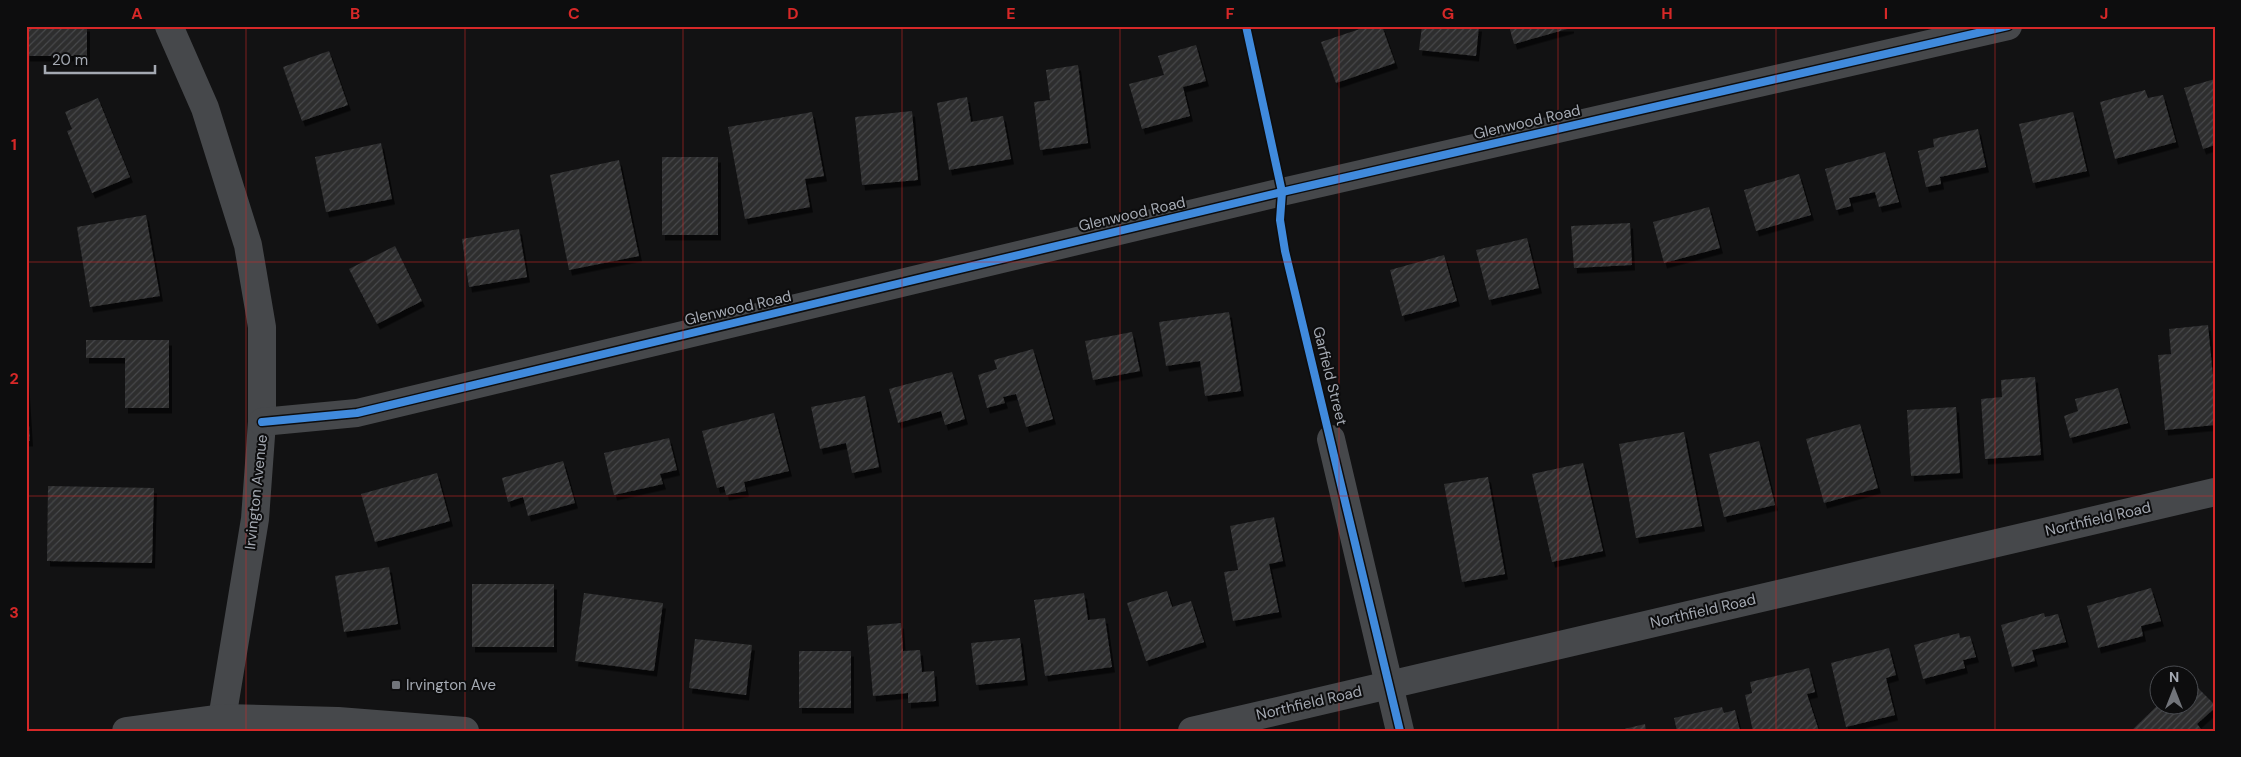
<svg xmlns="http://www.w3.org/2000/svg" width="2241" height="757" viewBox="0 0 2241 757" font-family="'DM Sans',sans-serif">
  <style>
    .building { fill: url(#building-hatch); filter: url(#shadow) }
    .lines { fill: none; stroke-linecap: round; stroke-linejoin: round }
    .minor { stroke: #46484b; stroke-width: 28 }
    .tertiary { stroke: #46484b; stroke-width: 28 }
    .cycleway-casing { stroke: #0d0d0e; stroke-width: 11 }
    .cycleway { stroke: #408adc; stroke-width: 8 }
    .grid { fill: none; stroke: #d62828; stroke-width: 1; stroke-opacity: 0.55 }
    .poi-dot { fill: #71747a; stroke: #0d0d0e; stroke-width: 2 }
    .labels { text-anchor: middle; stroke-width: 4; stroke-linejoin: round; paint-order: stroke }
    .street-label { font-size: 15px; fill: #a4a9b2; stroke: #0d0d0e }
    .poi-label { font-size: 15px; fill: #a4a9b2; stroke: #0d0d0e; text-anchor: start }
    .neatline { fill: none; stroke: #d62828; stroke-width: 2 }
    .grid-label { font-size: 16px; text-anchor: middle; font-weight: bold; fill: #d62828 }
  </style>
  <defs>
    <pattern id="building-hatch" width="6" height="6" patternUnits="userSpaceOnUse" patternTransform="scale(1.25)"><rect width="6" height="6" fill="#2d2d2e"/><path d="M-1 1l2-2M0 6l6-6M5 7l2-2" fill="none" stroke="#48494a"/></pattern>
    <filter id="shadow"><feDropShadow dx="3" dy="5.5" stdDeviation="0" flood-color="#0009"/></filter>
  </defs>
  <rect width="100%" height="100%" fill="#121213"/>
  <g class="building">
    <rect x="27" y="26" width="60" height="30"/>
    <path d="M1369,26H1382L1395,63L1336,83L1321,42Z"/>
    <path d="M1422,26H1479L1476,56L1419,50Z"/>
    <path d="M1509,26H1571V28L1514,44Z"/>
    <path d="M1196,45L1206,81L1183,87L1190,116L1142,129L1129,84L1164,75L1158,56Z"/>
    <path d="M329,51L348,105L302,121L283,67Z"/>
    <path d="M1078,65L1088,143L1040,150L1034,102L1050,100L1046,70Z"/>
    <path d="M2215,79V145L2203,149L2184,88Z"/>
    <path d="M2145,90L2148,98L2163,95L2176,142L2115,159L2100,102Z"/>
    <path d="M967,97L971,122L1003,116L1011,159L949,170L937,103Z"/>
    <path d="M98,98L130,177L92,193L67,131L72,129L65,112Z"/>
    <path d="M912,111L918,180L862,185L855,117Z"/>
    <path d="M812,112L824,176L805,179L810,207L745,219L728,127Z"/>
    <path d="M2073,112L2087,171L2033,183L2019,124Z"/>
    <path d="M1978,129L1986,167L1940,177L1941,184L1926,187L1918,151L1934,147L1933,139Z"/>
    <path d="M381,143L392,199L326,212L315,157Z"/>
    <path d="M1885,152L1899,202L1879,207L1875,192L1849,198L1851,206L1836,210L1825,169Z"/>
    <rect x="662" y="157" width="56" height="78"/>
    <path d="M619,160L639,256L569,270L550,175Z"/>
    <path d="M1799,174L1811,215L1756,231L1744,190Z"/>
    <path d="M1709,207L1720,248L1664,263L1653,222Z"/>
    <path d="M146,215L160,296L90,307L77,227Z"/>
    <path d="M1630,223L1632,265L1574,268L1571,226Z"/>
    <path d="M519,229L527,277L469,287L462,239Z"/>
    <path d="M1527,238L1539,288L1489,300L1476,250Z"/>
    <path d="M395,246L422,301L377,324L349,269Z"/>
    <path d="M1444,255L1457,301L1402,316L1390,270Z"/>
    <path d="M1229,312L1241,391L1205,396L1200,361L1166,366L1159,322Z"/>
    <path d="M2208,325L2215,398V425L2165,430L2158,355L2171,354L2169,329Z"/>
    <path d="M1132,332L1140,371L1093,380L1085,341Z"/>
    <path d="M86,340H169V408H125V358H86Z"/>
    <path d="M1033,349L1053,419L1026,427L1016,394L1003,397L1005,403L987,408L978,375L997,369L994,360Z"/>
    <path d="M952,372L965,419L945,425L941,411L898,423L889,389Z"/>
    <path d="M26,375L30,441H26Z"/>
    <path d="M2035,377L2041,455L1985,459L1981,399L2002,397L2001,380Z"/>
    <path d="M2118,388L2128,423L2070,438L2064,416L2078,411L2075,399Z"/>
    <path d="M865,396L879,467L852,473L846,443L820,449L811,407Z"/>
    <path d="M1956,407L1960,473L1911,476L1907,410Z"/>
    <path d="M774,413L789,471L744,482L746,491L726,495L724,486L717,488L702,431Z"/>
    <path d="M1860,424L1878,488L1824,503L1806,439Z"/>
    <path d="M1684,432L1702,526L1636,538L1619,444Z"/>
    <path d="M669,438L677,470L660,474L663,484L614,495L604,453Z"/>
    <path d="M1759,441L1775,505L1724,517L1709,454Z"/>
    <path d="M563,461L575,503L528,516L523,497L508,502L502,478Z"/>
    <path d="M1583,463L1603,551L1552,562L1532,474Z"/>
    <path d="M437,473L450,521L375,542L361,494Z"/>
    <path d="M1488,477L1505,574L1462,582L1444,484Z"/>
    <path d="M48,486L154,488L152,563L47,561Z"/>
    <path d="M1274,517L1283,561L1269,564L1279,612L1233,621L1224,572L1238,570L1230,526Z"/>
    <path d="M389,567L398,624L344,632L335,576Z"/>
    <rect x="472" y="584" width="82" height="63"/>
    <path d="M2151,588L2161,621L2141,626L2143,636L2098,648L2087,606Z"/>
    <path d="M1167,591L1172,607L1191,601L1204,642L1146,661L1127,603Z"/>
    <path d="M584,593L663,603L654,671L575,661Z"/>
    <path d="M1084,593L1088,620L1105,618L1112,667L1045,676L1034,600Z"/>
    <path d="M2044,613L2045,617L2058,614L2066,642L2032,650L2035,661L2012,667L2001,625Z"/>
    <path d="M901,623L903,651L920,650L922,672L934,671L936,701L908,703V693L873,696L867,626Z"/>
    <path d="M1959,633L1960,638L1970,636L1976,657L1963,660L1965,668L1923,679L1914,645Z"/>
    <path d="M1020,638L1025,680L976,685L971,643Z"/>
    <path d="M695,639L752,645L746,695L689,688Z"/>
    <path d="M1889,648L1896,675L1886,678L1895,715L1846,727L1831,663Z"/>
    <rect x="799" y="651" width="52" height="57"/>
    <path d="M1809,668L1815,692L1807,694L1819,731H1753L1745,695L1752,693L1750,682Z"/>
    <path d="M2188,678L2215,705V708L2197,724L2201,729L2199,731H2131L2159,704H2188Z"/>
    <path d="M1722,707L1724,713L1735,710L1740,731H1677L1674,718Z"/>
    <path d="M1645,724L1646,731H1621L1620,730Z"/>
  </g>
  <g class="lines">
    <g class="minor">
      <path d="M169,26L205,108L248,245L262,327V422L255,519L220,731"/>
      <path d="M262,422L357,413L1282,192L2008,26"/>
      <path d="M1331,439L1400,731"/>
      <path d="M1192,731L2215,492"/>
    </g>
    <path class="tertiary" d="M126,731L222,718L338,721L465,731"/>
    <g class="cycleway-casing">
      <g id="cycleway">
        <path d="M1246,26L1282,192L1280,220L1285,251L1400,731"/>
        <path d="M262,422L357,413L1282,192L2008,26"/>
      </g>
    </g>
    <use href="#cycleway" class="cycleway"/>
  </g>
  <path class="grid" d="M246,26V731M465,26V731M683,26V731M902,26V731M1120,26V731M1339,26V731M1558,26V731M1776,26V731M1995,26V731M26,262H2215M26,496H2215"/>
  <rect class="poi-dot" x="391" y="680" width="10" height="10" rx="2.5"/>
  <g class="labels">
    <g class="street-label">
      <text transform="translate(1527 122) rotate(-13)" y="5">Glenwood Road</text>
      <text transform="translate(1132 214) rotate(-13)" y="5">Glenwood Road</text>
      <text transform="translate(738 308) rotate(-13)" y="5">Glenwood Road</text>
      <text transform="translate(1330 376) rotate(76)" y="5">Garfield Street</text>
      <text transform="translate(256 492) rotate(-84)" y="5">Irvington Avenue</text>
      <text transform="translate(2098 519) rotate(-13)" y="5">Northfield Road</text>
      <text transform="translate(1703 611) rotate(-13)" y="5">Northfield Road</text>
      <text transform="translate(1309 703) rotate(-13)" y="5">Northfield Road</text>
    </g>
    <g class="poi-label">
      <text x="406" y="690">Irvington Ave</text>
    </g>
  </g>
  <rect width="2241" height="757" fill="none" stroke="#0d0d0e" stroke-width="55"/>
  <g transform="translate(2174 690)"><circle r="24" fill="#0d0d0e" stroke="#494b50"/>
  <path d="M0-4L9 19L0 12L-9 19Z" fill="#71747a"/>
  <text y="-8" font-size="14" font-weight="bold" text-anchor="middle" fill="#a4a9b2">N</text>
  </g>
  <path d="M45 65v8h110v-8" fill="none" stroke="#a4a9b2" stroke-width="2.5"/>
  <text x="52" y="65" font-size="15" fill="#a4a9b2" stroke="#0d0d0e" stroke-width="4" paint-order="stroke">20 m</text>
  <rect x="28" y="28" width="2186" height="702" class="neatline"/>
  <g class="grid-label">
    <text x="137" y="19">A</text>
    <text x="355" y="19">B</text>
    <text x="574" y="19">C</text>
    <text x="793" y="19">D</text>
    <text x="1011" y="19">E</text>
    <text x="1230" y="19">F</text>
    <text x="1448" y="19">G</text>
    <text x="1667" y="19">H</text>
    <text x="1886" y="19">I</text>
    <text x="2104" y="19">J</text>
    <text x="14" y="150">1</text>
    <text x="14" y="384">2</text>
    <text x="14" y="618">3</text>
  </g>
</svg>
